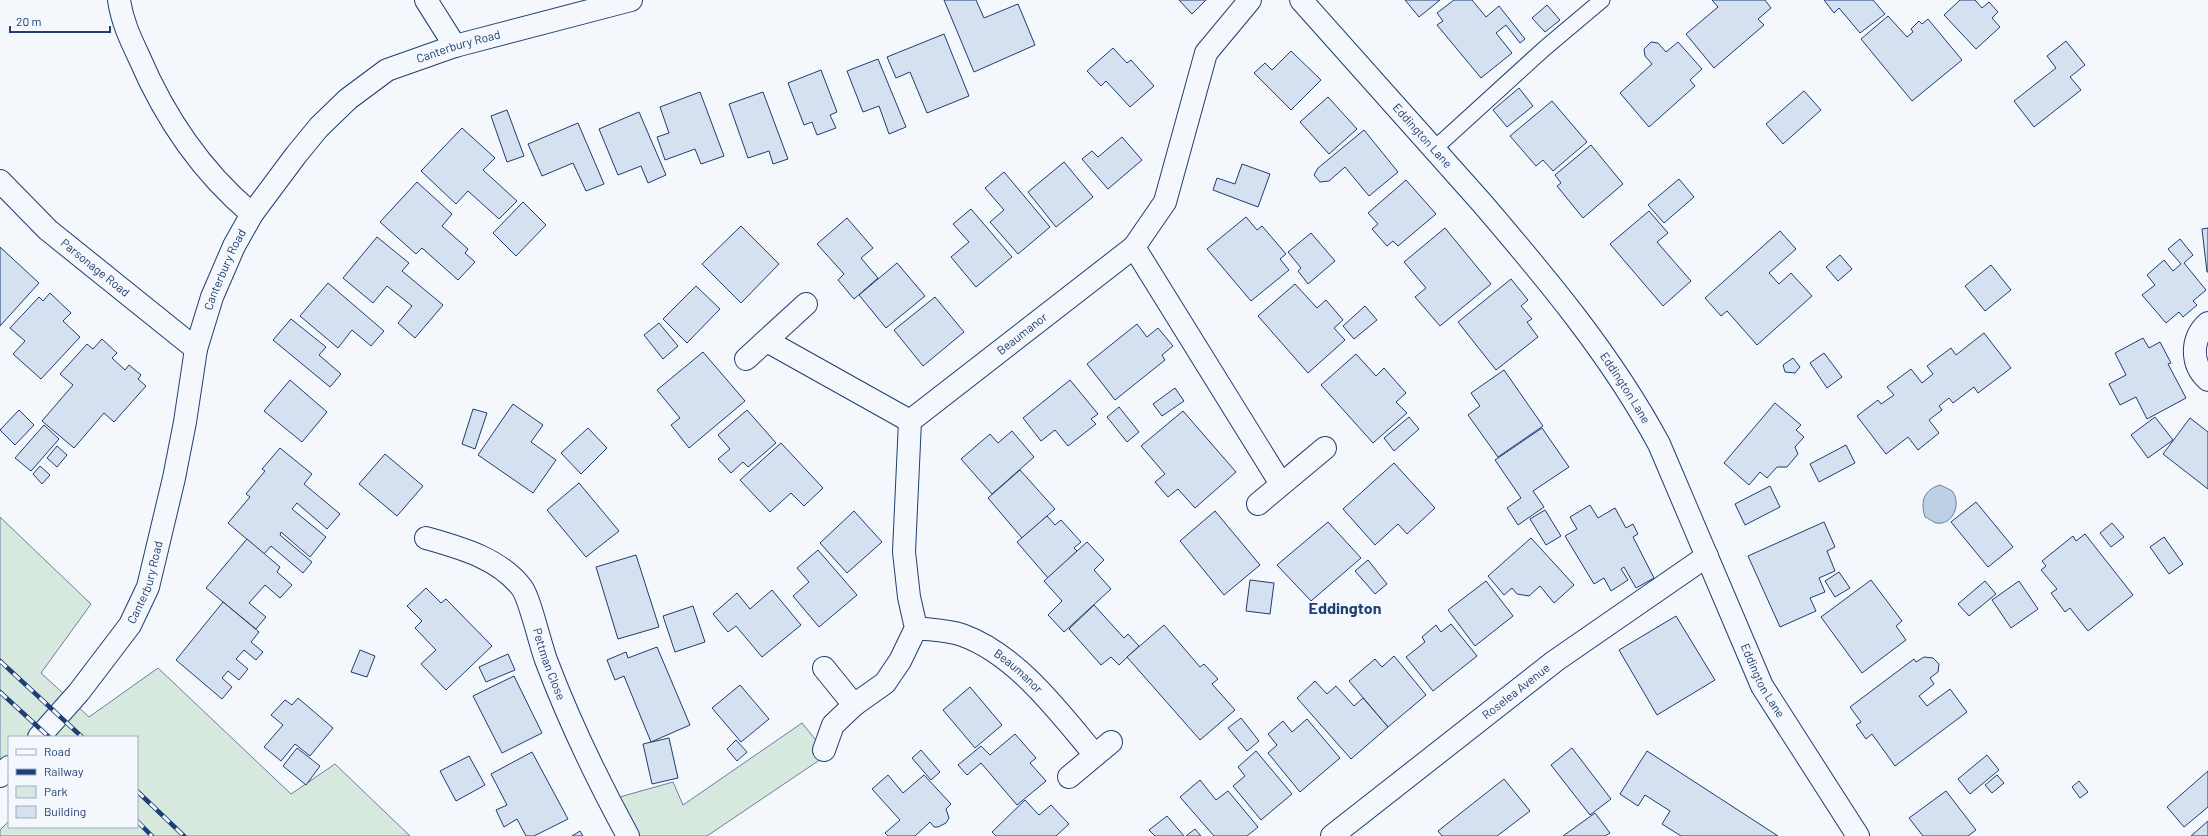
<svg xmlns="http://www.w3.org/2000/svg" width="2208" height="836" viewBox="0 0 2208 836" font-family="Barlow,sans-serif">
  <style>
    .green { fill: #d7e8df; stroke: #687fa3 }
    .water { fill: #bed0e5; stroke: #687fa3 }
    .building { fill: #d5e0f0; stroke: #1d3f73 }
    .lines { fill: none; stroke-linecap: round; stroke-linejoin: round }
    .service-casing { stroke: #1d3f73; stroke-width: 17 }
    .minor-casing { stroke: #1d3f73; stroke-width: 24 }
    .secondary-casing { stroke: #1d3f73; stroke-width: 24 }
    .service { stroke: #f4f7fb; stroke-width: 15 }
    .minor { stroke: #f4f7fb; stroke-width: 22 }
    .secondary { stroke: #f4f7fb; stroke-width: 22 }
    .rail-casing { stroke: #1d3f73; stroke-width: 4.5 }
    .rail { stroke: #f4f7fb; stroke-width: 3; stroke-dasharray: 9; stroke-linecap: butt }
    .labels { text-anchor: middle; stroke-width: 3; stroke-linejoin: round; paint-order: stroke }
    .street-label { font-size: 12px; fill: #1d3f73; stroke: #f4f7fb }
    .district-label { font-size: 16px; font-weight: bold; fill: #1d3f73; stroke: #f4f7fb }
  </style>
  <rect width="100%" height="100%" fill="#f4f7fb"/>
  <g class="green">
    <path d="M0,517L91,604L41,673L89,717L158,668L291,794L335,764L410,836H0V830L9,821V827H137V737H9V770L0,761Z"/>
    <path d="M802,723L824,750V757L707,836H628L609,800L673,782L683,805Z"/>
  </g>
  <path class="water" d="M1940,485C1944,487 1949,489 1952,491C1962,503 1953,526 1936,523C1933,522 1928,518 1925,517C1920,501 1924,490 1940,485Z"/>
  <g class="building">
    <path d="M944,0H976L984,18L1018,4L1035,45L974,72Z"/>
    <path d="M1179,0H1206L1192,14Z"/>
    <path d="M1405,0H1440L1419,17Z"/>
    <path d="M1454,0H1472L1486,17L1499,6L1525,39L1520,43L1506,25L1496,33L1512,53L1481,78L1437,25L1443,21L1437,13Z"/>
    <path d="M1712,0H1765L1771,8L1758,19L1764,25L1714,68L1686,34L1718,7Z"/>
    <path d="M1824,0H1873L1885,14L1860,33L1839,8L1834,13Z"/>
    <path d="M1960,0H1975L1982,8L1989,2L1998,12L1992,18L2000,27L1976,49L1944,15Z"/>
    <path d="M1547,5L1560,20L1545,32L1532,18Z"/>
    <path d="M1888,16L1907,37L1913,32L1911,29L1919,21L1922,24L1928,19L1962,60L1912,101L1861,39Z"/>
    <path d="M944,34L969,96L927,113L910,72L896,78L887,57Z"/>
    <path d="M2066,41L2085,65L2070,77L2081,90L2034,127L2014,101L2056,68L2047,56Z"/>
    <path d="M1651,42L1658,43L1666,52L1678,42L1702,69L1690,80L1695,86L1649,127L1620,93L1652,64L1645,56L1644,49Z"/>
    <path d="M1113,48L1127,63L1131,60L1154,86L1130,107L1106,81L1101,86L1087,71Z"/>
    <path d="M1291,51L1321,80L1291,110L1254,73L1265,63L1272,70Z"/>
    <path d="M878,59L906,127L889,134L879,106L863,112L847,71Z"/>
    <path d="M821,70L837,112L830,115L836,128L817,135L812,122L804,125L788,83Z"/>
    <path d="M1519,88L1533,106L1507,127L1493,110Z"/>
    <path d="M1804,91L1821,110L1783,144L1766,124Z"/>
    <path d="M700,92L724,156L701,164L695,149L665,160L657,137L669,133L660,107Z"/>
    <path d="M763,92L788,159L773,164L769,151L748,158L729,104Z"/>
    <path d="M1328,97L1357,129L1329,154L1300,122Z"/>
    <path d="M1552,101L1587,142L1553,171L1543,160L1536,166L1510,136Z"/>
    <path d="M507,110L524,156L507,162L491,116Z"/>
    <path d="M639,112L666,175L648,183L641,166L618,175L599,129Z"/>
    <path d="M578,123L604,184L586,191L573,163L542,176L528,144Z"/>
    <path d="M462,128L495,158L483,170L517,201L499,219L468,191L456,204L421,171Z"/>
    <path d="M1364,130L1398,172L1369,196L1345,167L1329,181L1320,182L1314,175L1318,168Z"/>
    <path d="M1122,137L1142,160L1108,189L1082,159L1092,151L1098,157Z"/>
    <path d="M1591,145L1623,184L1583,218L1557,186L1561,183L1555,175Z"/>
    <path d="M1064,162L1093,197L1056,227L1028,192Z"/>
    <path d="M1242,164L1270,174L1258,207L1213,190L1217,178L1235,184Z"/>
    <path d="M1004,172L1050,227L1018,254L990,222L1004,210L985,188Z"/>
    <path d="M1679,179L1694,197L1664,223L1648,205Z"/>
    <path d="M1406,180L1436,214L1398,246L1393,241L1387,246L1372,229L1378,224L1368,213Z"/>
    <path d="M417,182L452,214L442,226L468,249L465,253L475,262L458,280L422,248L416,254L380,222Z"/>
    <path d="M523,202L546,225L516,256L493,233Z"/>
    <path d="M971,209L1012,257L976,287L951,257L969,242L953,224Z"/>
    <path d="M1649,211L1668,233L1657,242L1691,281L1663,306L1610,244Z"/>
    <path d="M1246,217L1257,230L1262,226L1286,254L1280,259L1289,270L1251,301L1207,249Z"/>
    <path d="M847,218L873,248L861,258L878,278L854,299L838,280L844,274L817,244Z"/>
    <path d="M741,226L779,264L741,303L702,264Z"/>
    <path d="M1445,228L1491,284L1440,326L1415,297L1426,288L1404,262Z"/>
    <path d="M2208,228V272H2207L2202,229Z"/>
    <path d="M1780,231L1796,249L1769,273L1779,284L1791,273L1812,296L1757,345L1727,311L1721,316L1705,298Z"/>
    <path d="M1311,233L1335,261L1308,284L1298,271L1301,268L1288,252Z"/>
    <path d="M377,237L409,263L402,271L443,305L415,338L398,323L412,306L387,286L373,303L343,278Z"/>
    <path d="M2180,239L2193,255L2184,263L2206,290L2193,301L2197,305L2183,317L2179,312L2166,323L2142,295L2155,285L2147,275L2164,260L2173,271L2181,264L2168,249Z"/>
    <path d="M0,247L39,283L0,326Z"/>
    <path d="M1840,255L1852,269L1838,281L1826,267Z"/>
    <path d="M897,263L925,296L886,328L859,295Z"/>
    <path d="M1991,265L2011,290L1985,311L1965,286Z"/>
    <path d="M1511,279L1528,300L1521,306L1532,319L1527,322L1538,337L1496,370L1458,322Z"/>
    <path d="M328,283L384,331L371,346L352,330L338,348L300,316Z"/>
    <path d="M1295,284L1317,308L1326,300L1343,320L1334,328L1345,340L1308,373L1258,316Z"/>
    <path d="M696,286L720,309L687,343L663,319Z"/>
    <path d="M50,293L71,313L63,321L80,337L41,379L13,354L25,341L10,328L39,297L43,301Z"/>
    <path d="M935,297L964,332L923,366L894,330Z"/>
    <path d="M1365,306L1377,320L1354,339L1343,326Z"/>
    <path d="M291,319L326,347L319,355L341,374L330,387L273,340Z"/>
    <path d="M659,323L678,346L663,359L644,335Z"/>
    <path d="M1137,324L1147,337L1158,328L1173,346L1162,355L1165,360L1115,400L1087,364Z"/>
    <path d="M1984,333L2011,368L1978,393L1974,387L1953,403L1949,398L1939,406L1942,410L1929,420L1939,433L1918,450L1908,437L1886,454L1857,416L1878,400L1881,404L1894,395L1887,387L1911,369L1922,383L1933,374L1927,366L1951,348L1956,355Z"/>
    <path d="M2143,338L2149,348L2160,342L2171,363L2168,364L2186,398L2147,419L2136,397L2120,405L2109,384L2126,375L2115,353Z"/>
    <path d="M102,339L117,353L112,358L125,370L129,365L141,375L138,379L146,386L114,422L104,413L74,448L42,421L73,385L60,374L87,344L93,349Z"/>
    <path d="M703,352L745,401L689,448L671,425L680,418L657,390Z"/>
    <path d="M1824,353L1842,377L1827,388L1810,363Z"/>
    <path d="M1356,354L1376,376L1384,368L1406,393L1396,402L1407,413L1373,443L1321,385Z"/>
    <path d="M1793,358L1800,367L1795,373L1785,372L1783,365Z"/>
    <path d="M1504,370L1543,426L1498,457L1468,415L1480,406L1471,393Z"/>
    <path d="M290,380L327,412L302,442L264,411Z"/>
    <path d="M1070,380L1098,414L1091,419L1096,424L1068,446L1055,430L1041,441L1023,418Z"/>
    <path d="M1175,388L1184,401L1162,416L1153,404Z"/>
    <path d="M1775,403L1801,425L1796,430L1804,437L1795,447L1798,454L1787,467H1777L1767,478L1760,472L1749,485L1724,463Z"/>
    <path d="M513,404L543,425L531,442L556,460L533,493L478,455Z"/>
    <path d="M1119,407L1139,432L1127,442L1107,417Z"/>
    <path d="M473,409L487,413L475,449L462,444Z"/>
    <path d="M19,410L34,425L15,445L0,430Z"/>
    <path d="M747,410L776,443L748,467L743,462L731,473L718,459L730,449L718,435Z"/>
    <path d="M1183,411L1236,472L1195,508L1178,489L1168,497L1155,482L1165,474L1141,446Z"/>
    <path d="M1409,417L1419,429L1394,451L1384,438Z"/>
    <path d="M2155,417L2173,440L2148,458L2131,435Z"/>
    <path d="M2190,418L2208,432V489L2163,454Z"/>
    <path d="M44,425L59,439L31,471L15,458Z"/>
    <path d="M588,428L607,448L581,474L561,453Z"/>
    <path d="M1542,428L1569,467L1533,491L1544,507L1518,525L1507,508L1521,498L1495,460Z"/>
    <path d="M1012,431L1034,457L992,494L961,459L990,434L998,443Z"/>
    <path d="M781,443L823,488L804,506L791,493L770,512L740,480Z"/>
    <path d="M1846,445L1855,463L1819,482L1810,464Z"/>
    <path d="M57,446L67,455L57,467L47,458Z"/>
    <path d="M280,448L312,474L304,484L340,514L327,529L297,503L292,509L326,537L310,557L281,532L280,535L312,562L303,573L271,546L264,554L228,523L250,497L246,494L265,471L262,469Z"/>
    <path d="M385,454L423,486L397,516L359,484Z"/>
    <path d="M1394,463L1435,508L1407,534L1398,524L1375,545L1343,509Z"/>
    <path d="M40,466L50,475L42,484L33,474Z"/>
    <path d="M1020,470L1055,509L1022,538L988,498Z"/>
    <path d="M579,483L619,531L586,557L547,510Z"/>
    <path d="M1770,486L1780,507L1745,525L1735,504Z"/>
    <path d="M1976,502L2013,547L1988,567L1951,522Z"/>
    <path d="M1590,505L1598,518L1615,508L1626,528L1633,524L1638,534L1633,537L1654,578L1636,588L1624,567L1621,569L1628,580L1611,591L1604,578L1594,584L1565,536L1577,529L1570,517Z"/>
    <path d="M1545,510L1561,536L1546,545L1530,519Z"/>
    <path d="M854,511L882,542L847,573L820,543Z"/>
    <path d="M1215,511L1260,565L1224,595L1180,541Z"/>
    <path d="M1047,516L1055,525L1061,520L1081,542L1074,548L1077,551L1048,578L1017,542Z"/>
    <path d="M1328,522L1361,558L1311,601L1277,565Z"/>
    <path d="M1824,522L1835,547L1827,551L1835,571L1819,578L1825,592L1810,598L1816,611L1780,627L1748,556Z"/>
    <path d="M2112,523L2124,537L2111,547L2100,533Z"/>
    <path d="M2085,534L2133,595L2088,631L2070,608L2065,612L2051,593L2057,589L2041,570L2046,566L2042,561L2073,536L2076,541Z"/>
    <path d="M2164,537L2183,564L2169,574L2150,547Z"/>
    <path d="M1531,538L1574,585L1554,603L1540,586L1529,596L1517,594L1512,588L1504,595L1488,576Z"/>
    <path d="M247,539L280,567L277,572L292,585L280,598L265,585L249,603L266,617L256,629L206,588Z"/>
    <path d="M1087,542L1104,560L1094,570L1111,589L1064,632L1048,615L1062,601L1044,581Z"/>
    <path d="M818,550L857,595L819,627L793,596L809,582L797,568Z"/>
    <path d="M636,555L659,627L618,639L596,567Z"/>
    <path d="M1368,560L1387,584L1375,594L1355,571Z"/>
    <path d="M1839,572L1850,588L1835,597L1825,581Z"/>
    <path d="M1250,580L1274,583L1270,614L1246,611Z"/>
    <path d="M1871,580L1902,621L1896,626L1906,640L1862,673L1821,617Z"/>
    <path d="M1486,581L1513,616L1475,646L1448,610Z"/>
    <path d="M1985,581L1996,594L1969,616L1958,604Z"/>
    <path d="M2019,581L2038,609L2011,628L1992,600Z"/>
    <path d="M426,588L441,603L446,599L492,646L446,690L421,664L436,650L415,628L422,621L407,606Z"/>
    <path d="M772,590L801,625L762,657L736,626L728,632L713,614L737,593L750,609Z"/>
    <path d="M223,602L259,632L251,642L263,652L256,660L244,650L236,659L248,669L239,680L228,671L222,678L232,687L222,699L176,660Z"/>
    <path d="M1094,605L1124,638L1128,634L1139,646L1119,665L1111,657L1101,665L1069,629Z"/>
    <path d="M693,606L705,642L675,652L663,616Z"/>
    <path d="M1676,616L1715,680L1657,715L1619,650Z"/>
    <path d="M1451,624L1477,656L1433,691L1406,657L1425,642L1422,637L1436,625L1441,632Z"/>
    <path d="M1164,625L1200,667L1204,664L1218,679L1212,684L1235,710L1200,740L1127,657Z"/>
    <path d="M657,647L690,725L651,742L624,676L615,680L607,660L626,652L628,658Z"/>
    <path d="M360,650L375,656L367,677L351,672Z"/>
    <path d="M508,654L515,670L486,682L479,667Z"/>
    <path d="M1394,656L1426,695L1388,727L1349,681L1375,659L1382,667Z"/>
    <path d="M1924,657L1933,658L1939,664L1938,672L1930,678L1934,684L1919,696L1927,706L1950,689L1967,712L1895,766L1872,734L1866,739L1856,725L1861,722L1850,707L1914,659L1916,662Z"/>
    <path d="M514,676L542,733L502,753L473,696Z"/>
    <path d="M1315,681L1327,694L1336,686L1354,706L1363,698L1388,727L1351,759L1297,698Z"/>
    <path d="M740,685L769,719L741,742L712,708Z"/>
    <path d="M970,687L1002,725L975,748L943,710Z"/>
    <path d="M298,698L333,728L310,756L295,744L281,761L264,747L283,725L271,715L285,700L292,705Z"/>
    <path d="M1241,718L1259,741L1247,751L1228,728Z"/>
    <path d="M1307,719L1340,758L1300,792L1268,753L1277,745L1268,734L1283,721L1292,732Z"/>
    <path d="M1015,734L1036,758L1030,763L1046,781L1017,805L981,763L967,775L958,765L981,746L990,755Z"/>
    <path d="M669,738L678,778L652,784L643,744Z"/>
    <path d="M736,740L747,752L737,761L727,749Z"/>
    <path d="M297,748L320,766L306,785L283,766Z"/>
    <path d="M1572,748L1611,799L1590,815L1551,765Z"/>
    <path d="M921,750L940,772L931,780L912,758Z"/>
    <path d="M1256,751L1292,794L1261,820L1233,786L1245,776L1238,767Z"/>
    <path d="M1647,751L1778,836H1681L1662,824L1670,811L1645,795L1638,806L1620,794Z"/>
    <path d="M532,752L568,819L534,836H526L517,819L504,827L496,810L507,805L491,774Z"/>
    <path d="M1987,755L1999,770L1970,794L1958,779Z"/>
    <path d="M469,756L485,785L456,801L440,771Z"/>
    <path d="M2208,771V807L2184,827L2167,807Z"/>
    <path d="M888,775L903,793L924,775L951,804L946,809L949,818L946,823L938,827H934L930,822L915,836H888L885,833L900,820L872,789Z"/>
    <path d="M1997,775L2004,783L1992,793L1985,785Z"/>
    <path d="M1504,779L1530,811L1497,836H1442L1438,831Z"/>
    <path d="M1200,780L1216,800L1228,791L1258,827L1247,836H1214L1180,797Z"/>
    <path d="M2079,781L2088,792L2080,798L2072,787Z"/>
    <path d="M1946,791L1976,830L1968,836H1923L1909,818Z"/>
    <path d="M1025,800L1039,815L1051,805L1069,824L1056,836H996L992,832Z"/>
    <path d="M1595,813L1610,833L1605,836H1563Z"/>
    <path d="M1167,816L1184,836H1155L1149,830Z"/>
    <path d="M2208,821V836H2191Z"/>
    <path d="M1195,829L1201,836H1186Z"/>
    <path d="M580,831L583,836H572Z"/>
  </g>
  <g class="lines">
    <g class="service-casing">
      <path id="service" d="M1434,149L1545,48L1602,0"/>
    </g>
    <g class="minor-casing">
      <g id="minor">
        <path d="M119,0C122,21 130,38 139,57C165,118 202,172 252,214"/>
        <path d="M426,0L455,46"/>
        <path id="s1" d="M1301,0C1361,68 1422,135 1482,203C1547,279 1611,355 1659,444L1762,686L1858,836"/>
        <path id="s2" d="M0,181L48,230L196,349"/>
        <path d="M1134,247L1281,484"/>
        <path d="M2208,323C2190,339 2191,365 2208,380"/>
        <path d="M767,341L910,421"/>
        <path d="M746,359L806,304"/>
        <path d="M1258,504L1325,448"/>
        <path id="s3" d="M426,538C461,548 499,558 522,588C530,599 540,644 546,660C569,721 597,779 628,836"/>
        <path id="s4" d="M916,628C931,630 948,630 962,635C1016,654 1059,712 1095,755"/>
        <path d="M824,668L854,705"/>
        <path id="s5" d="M824,750L833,725L854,705L885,683L900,661L916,628L909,597L904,552L910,421L1134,247L1165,202L1206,53L1250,0"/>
        <path d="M1069,777L1111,742"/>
        <path id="s6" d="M1332,836L1555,661L1707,556"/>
      </g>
    </g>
    <g class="secondary-casing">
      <g id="secondary">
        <path id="s7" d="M39,737L79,692L130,625L148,587L174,478L185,422L196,349L212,297L234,246L252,214L296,155L319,127L348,99L387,70L455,46L631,0"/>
        <path d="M0,776L9,767"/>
      </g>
    </g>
    <use href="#service" class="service"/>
    <use href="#minor" class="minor"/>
    <use href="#secondary" class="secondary"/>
    <g class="rail-casing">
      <g id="rail">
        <path d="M0,661L82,737"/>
        <path d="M0,692L49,737"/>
        <path d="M137,791L184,836"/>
        <path d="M137,821L152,836"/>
      </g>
    </g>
    <use href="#rail" class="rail"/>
  </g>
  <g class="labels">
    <g class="street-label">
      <text dy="4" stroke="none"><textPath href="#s7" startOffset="850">Canterbury Road</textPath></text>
      <text dy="4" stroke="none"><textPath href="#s1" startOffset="182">Eddington Lane</textPath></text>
      <text dy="4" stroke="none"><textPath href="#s2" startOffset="129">Parsonage Road</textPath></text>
      <text dy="4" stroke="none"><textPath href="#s7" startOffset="514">Canterbury Road</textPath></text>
      <text dy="4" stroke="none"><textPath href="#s5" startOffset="507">Beaumanor</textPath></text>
      <text dy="4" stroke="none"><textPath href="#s1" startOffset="506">Eddington Lane</textPath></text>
      <text dy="4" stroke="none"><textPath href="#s7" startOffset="190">Canterbury Road</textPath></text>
      <text dy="4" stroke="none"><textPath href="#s3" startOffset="191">Pettman Close</textPath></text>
      <text dy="4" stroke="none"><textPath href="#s4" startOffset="114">Beaumanor</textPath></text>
      <text dy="4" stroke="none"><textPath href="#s1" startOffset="830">Eddington Lane</textPath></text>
      <text dy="4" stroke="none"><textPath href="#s6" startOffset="234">Roselea Avenue</textPath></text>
    </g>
    <g class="district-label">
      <text x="1345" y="614">Eddington</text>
    </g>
  </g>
  <rect x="8" y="736" width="130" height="92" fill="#f4f7fb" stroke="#9eadc5"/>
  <rect x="16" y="749" width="20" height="6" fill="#f4f7fb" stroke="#9eadc5"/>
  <text x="44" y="756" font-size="12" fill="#1d3f73">Road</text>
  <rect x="16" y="769" width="20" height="6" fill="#1d3f73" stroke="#9eadc5"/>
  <text x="44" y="776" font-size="12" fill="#1d3f73">Railway</text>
  <rect x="16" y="786" width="20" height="12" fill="#d7e8df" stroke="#9eadc5"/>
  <text x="44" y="796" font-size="12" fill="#1d3f73">Park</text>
  <rect x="16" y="806" width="20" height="12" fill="#d5e0f0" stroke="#9eadc5"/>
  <text x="44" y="816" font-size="12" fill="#1d3f73">Building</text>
  <path d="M10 26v6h100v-6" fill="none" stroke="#1d3f73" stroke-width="2"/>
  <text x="16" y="26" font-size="12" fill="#1d3f73" stroke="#f4f7fb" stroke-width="3" paint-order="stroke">20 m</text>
</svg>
